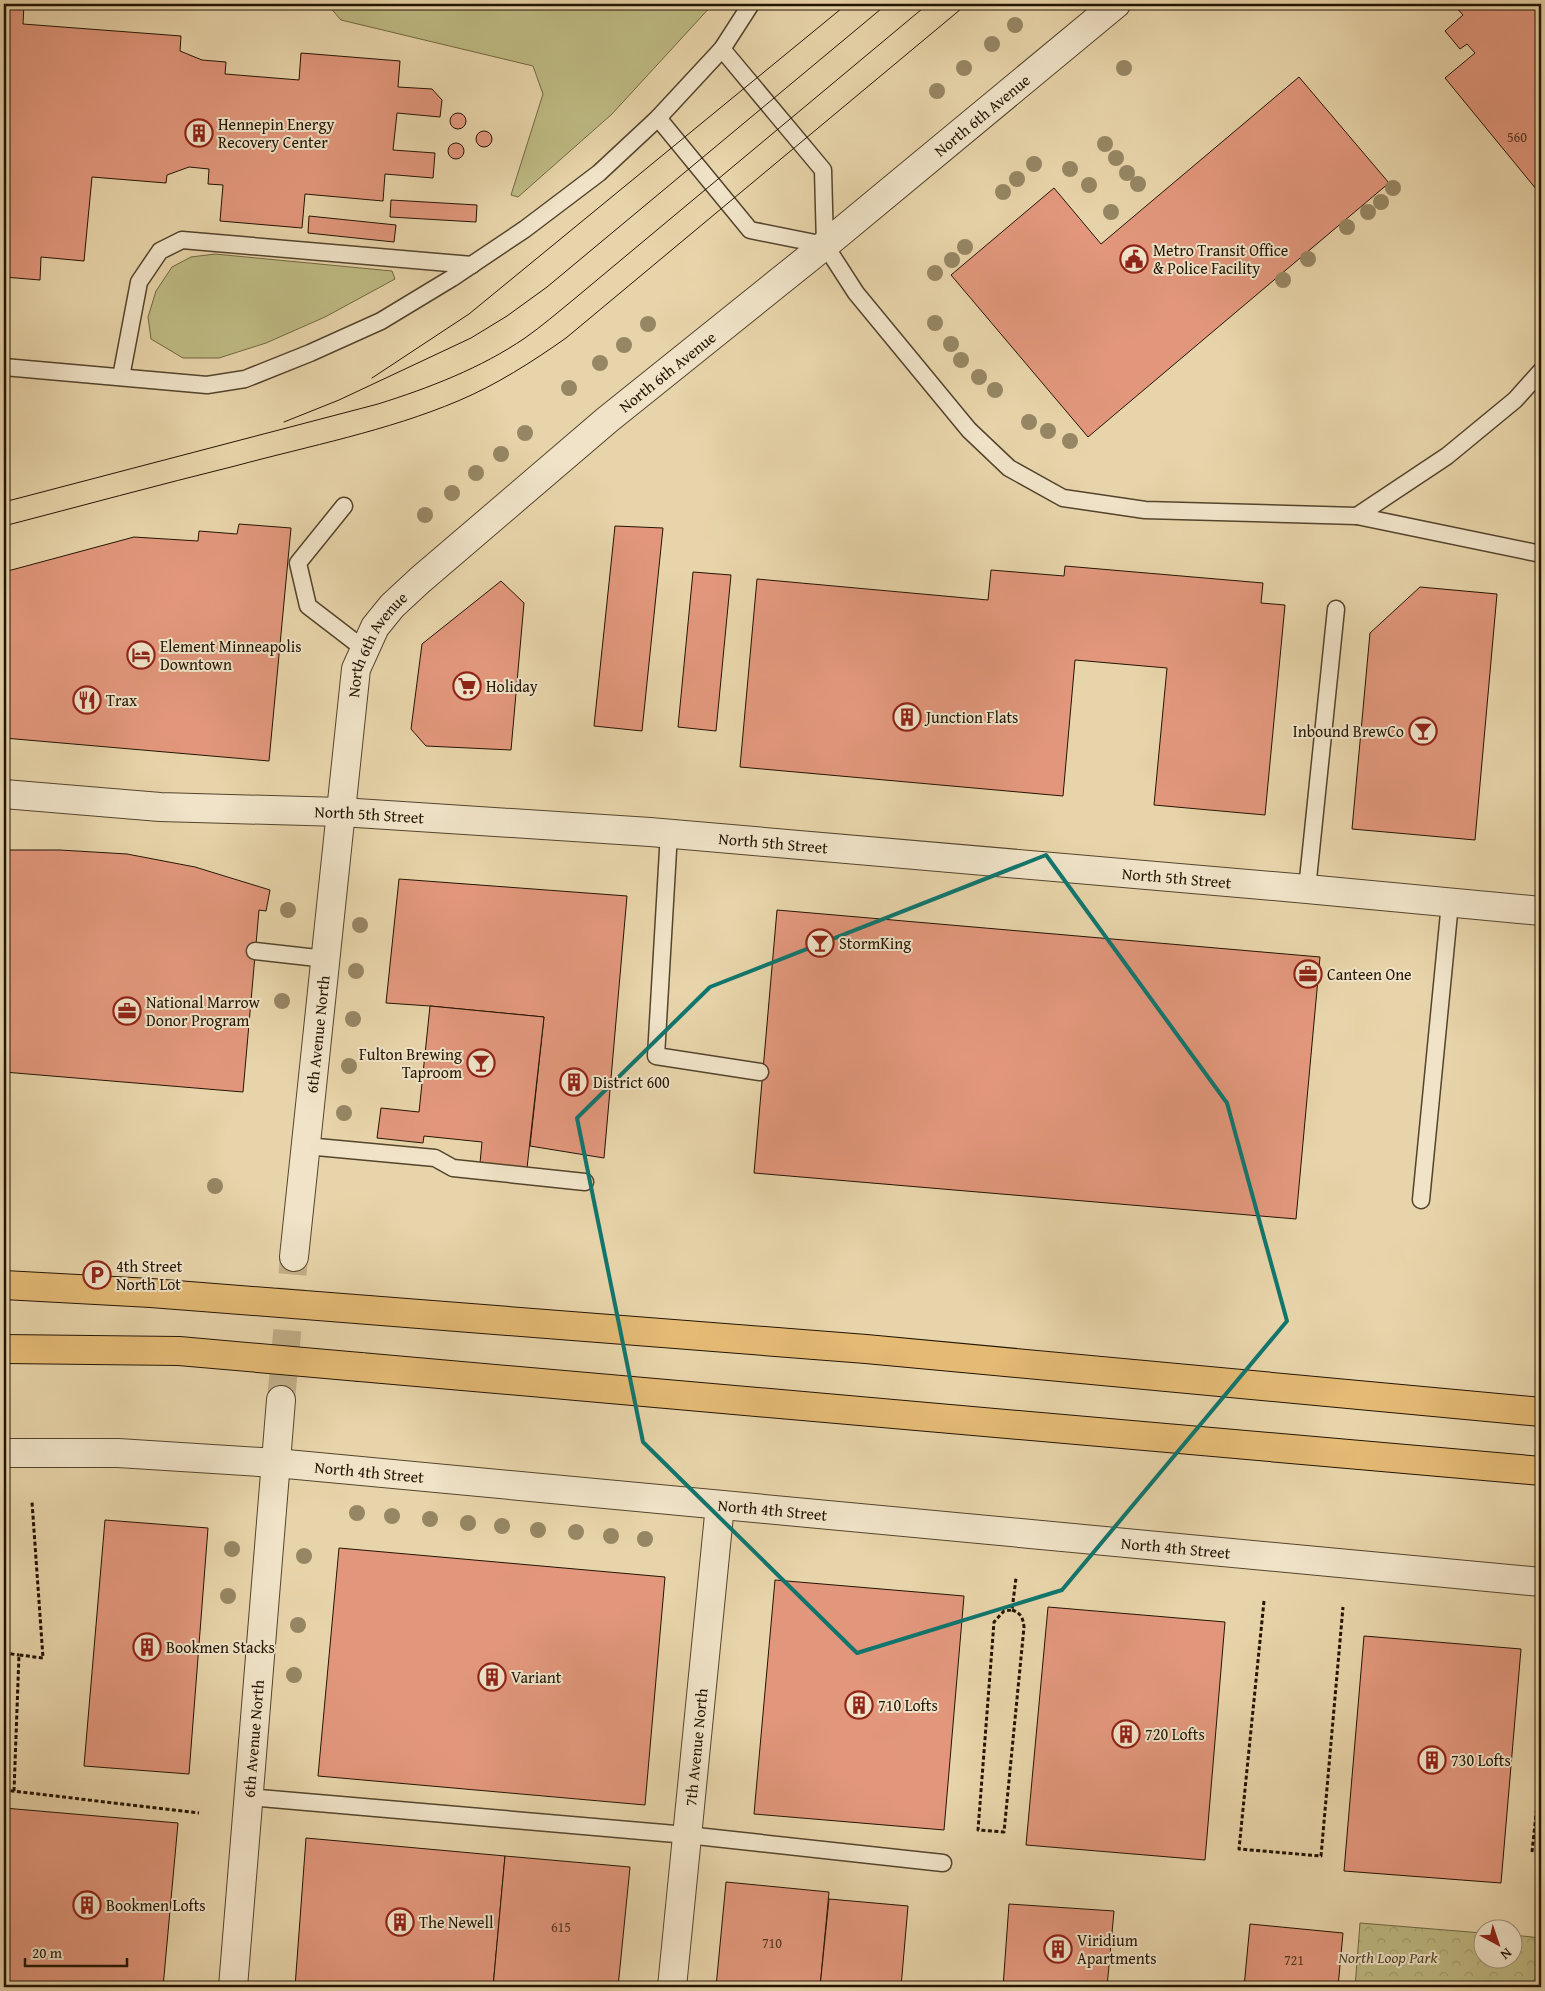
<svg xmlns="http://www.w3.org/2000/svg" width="1545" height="1991" viewBox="0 0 1545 1991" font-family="'Gentium Book Plus',serif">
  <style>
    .grass { fill: #beba83; stroke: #706742 }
    .park { fill: url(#park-crowns); stroke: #706742 }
    .building { fill: #e2977c; stroke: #231402 }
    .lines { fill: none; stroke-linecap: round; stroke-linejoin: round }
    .tertiary-tunnel { stroke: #c1ae88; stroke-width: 28; stroke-dasharray: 28 14; stroke-linecap: butt }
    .service-casing { stroke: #54442c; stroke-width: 19 }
    .minor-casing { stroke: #54442c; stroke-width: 30 }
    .tertiary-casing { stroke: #54442c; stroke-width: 30 }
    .motorway-casing { stroke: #231402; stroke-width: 30 }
    .path { stroke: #231402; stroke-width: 3; stroke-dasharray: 4 2.5; stroke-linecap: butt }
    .service { stroke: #f0e3c8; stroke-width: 16 }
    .minor { stroke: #f0e3c8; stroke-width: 28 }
    .tertiary { stroke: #f0e3c8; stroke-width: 28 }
    .motorway { stroke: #e4ba75; stroke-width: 28 }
    .tram { stroke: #231402; stroke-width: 1 }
    .motorway-bridge-casing { stroke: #231402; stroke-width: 30; stroke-linecap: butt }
    .motorway-bridge { stroke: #e4ba75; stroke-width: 28 }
    .tree { fill: #968663 }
    .marked { fill: none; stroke: #0f766e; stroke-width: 4; stroke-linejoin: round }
    .labels { text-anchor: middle; stroke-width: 4; stroke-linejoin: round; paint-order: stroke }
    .number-label { font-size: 14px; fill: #533520 }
    .street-label { font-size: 16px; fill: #231402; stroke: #f0e3c8 }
    .poi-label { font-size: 16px; fill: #231402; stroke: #f0e3c8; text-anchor: start }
    .park-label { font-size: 16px; font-style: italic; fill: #524629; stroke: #f0e3c8 }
  </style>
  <defs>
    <pattern id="park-crowns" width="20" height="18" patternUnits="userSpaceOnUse" patternTransform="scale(1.25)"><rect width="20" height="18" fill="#beba83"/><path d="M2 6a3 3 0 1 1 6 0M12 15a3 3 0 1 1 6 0" fill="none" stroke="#a39f70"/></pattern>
  </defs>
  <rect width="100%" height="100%" fill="#e8d4aa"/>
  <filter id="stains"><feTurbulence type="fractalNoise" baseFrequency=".004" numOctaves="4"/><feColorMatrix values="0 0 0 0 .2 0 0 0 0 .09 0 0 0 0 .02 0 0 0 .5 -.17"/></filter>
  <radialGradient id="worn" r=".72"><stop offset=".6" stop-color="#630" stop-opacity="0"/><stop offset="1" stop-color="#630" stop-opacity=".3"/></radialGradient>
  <g class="grass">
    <path d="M327,4H713L612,114L518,197L511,195L543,94L533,66L341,20Z"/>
    <path d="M215,254L392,271L395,279L325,317L266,343L219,358H183L151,339L148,317L156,291L172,267L191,257Z"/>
  </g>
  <path class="park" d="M1360,1923L1482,1933V1958H1512L1513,1935L1541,1938V1987H1355Z"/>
  <g class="building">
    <path d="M4,4H24L23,24L181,36L180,51L202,60L226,62L225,74L299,80L301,53L400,61L398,87L432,89L442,100L440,117L397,113L393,150L435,153L433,178L385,174L383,201L305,194L302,228L220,221L223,185L208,184L209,169L189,167L167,175L166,183L92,177L84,261L41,257L40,280L4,277Z"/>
    <path d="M1453,4H1541V195L1445,78L1475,53L1467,44L1460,49L1445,31L1463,15Z"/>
    <path d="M1299,77L1389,183L1088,437L951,275L1054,188L1101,244Z"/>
    <circle cx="458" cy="121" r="8"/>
    <circle cx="484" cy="139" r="8"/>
    <circle cx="456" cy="151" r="8"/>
    <path d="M391,200L477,205L476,222L390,217Z"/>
    <path d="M309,216L396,225L394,242L308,233Z"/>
    <path d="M239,524L291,528L269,761L4,738V572L134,537L198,541L199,531L237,534Z"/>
    <path d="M615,526L663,528L642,731L594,726Z"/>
    <path d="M1065,566L1263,583L1261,603L1285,605L1265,815L1154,805L1167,668L1075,660L1063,796L740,767L757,579L988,600L991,570L1064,576Z"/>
    <path d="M693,572L731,575L716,731L678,727Z"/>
    <path d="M501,581L524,603L511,750L426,746L411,729L422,644Z"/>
    <path d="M1420,587L1497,594L1475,840L1352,829L1370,633Z"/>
    <path d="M4,850H60L127,854L195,867L270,890L266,911L259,910L243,1092L4,1072Z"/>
    <path d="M399,879L627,896L604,1158L530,1146L544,1017L430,1006L386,1003Z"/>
    <path d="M777,910L1320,957L1296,1219L754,1173Z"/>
    <path d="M430,1006L544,1017L527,1168L480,1163L482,1142L424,1136L423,1143L377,1138L381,1108L419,1112Z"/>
    <path d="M105,1520L208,1528L189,1774L84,1766Z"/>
    <path d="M339,1548L665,1577L645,1805L318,1776Z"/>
    <path d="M775,1580L964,1596L944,1830L754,1814Z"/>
    <path d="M1048,1607L1225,1622L1205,1860L1026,1845Z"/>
    <path d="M1364,1636L1521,1649L1501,1883L1344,1871Z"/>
    <path d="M4,1808L178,1823L163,1987H4Z"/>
    <path d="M306,1838L505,1856L493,1987H295Z"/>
    <path d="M505,1856L630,1867L618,1987H493Z"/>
    <path d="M726,1882L829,1892L820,1987H716Z"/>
    <path d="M829,1899L908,1906L901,1987H820Z"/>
    <path d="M1009,1904L1114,1911L1107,1987H1003Z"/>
    <path d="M1250,1924L1343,1933L1338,1987H1244Z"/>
  </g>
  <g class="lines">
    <path class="tertiary-tunnel" d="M281,1400L294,1257"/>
    <g class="service-casing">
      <g id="service">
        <path d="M722,49L823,170L825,245L856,293L969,430L1009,468L1063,498L1145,510L1357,516L1541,554"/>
        <path d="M658,118L750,230L825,245"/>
        <path d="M4,367L207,385L245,379L310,353L381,321L452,278L525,229L599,173L658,118L722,49L751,4"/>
        <path d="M121,377L139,282L160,251L182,240L472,265"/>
        <path d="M344,506L298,563L308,606L364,649"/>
        <path d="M1357,516L1447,456L1515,400L1541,371"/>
        <path d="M669,833L656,1056L760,1072"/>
        <path d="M1307,889L1336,609"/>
        <path d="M255,951L326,959"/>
        <path d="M306,1146L435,1158L453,1168L585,1182"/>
        <path d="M1421,1200L1450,903"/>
        <path d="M249,1797L687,1835L943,1863"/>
      </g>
    </g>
    <g class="minor-casing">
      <g id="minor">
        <path id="s1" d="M672,1987L720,1505"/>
      </g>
    </g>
    <g class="tertiary-casing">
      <g id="tertiary">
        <path id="s2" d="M4,794L160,807L341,812L650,832L1307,889L1541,911"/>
        <path id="s3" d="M294,1257L356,669L375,627L392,606L420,580L607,420L825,245L1116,4"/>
        <path id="s4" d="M4,1453H118L276,1463L1541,1582"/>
        <path id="s5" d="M233,1987L281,1400"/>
      </g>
    </g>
    <g class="motorway-casing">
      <path id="motorway" d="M360,1367L1541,1471"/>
    </g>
    <g class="path">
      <path d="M1264,1601L1239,1849L1321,1856L1343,1607"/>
      <path d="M1012,1610C1021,1613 1023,1618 1024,1627L1004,1832L978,1830L994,1622L1004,1611L1012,1610L1016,1578"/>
      <path d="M4,1653L19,1655"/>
      <path d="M4,1790L199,1813"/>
      <path d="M14,1791L19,1655L43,1658L32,1502"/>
      <path d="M1532,1852L1541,1768"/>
    </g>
    <use href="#service" class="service"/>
    <use href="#minor" class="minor"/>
    <use href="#tertiary" class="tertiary"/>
    <use href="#motorway" class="motorway"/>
    <g class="tram">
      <path d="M372,378L469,314L847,4"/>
      <path d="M284,422L339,400L471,338L507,316L547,287L887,4"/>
      <path d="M4,502L378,404C429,388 481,368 525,338C542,326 557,313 573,300L928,4"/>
      <path d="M4,526C81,506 158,485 235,466C309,446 387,431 458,401C496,385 532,362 566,338L967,4"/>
    </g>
    <g class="motorway-bridge-casing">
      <g id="motorway-bridge">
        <path d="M4,1285L151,1293L866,1349L1541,1412"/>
        <path d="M4,1349L179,1351L360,1367"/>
      </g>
    </g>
    <use href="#motorway-bridge" class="motorway-bridge"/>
  </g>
  <g class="tree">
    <circle cx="1015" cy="25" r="8"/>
    <circle cx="992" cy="44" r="8"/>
    <circle cx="964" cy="68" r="8"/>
    <circle cx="1124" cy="68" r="8"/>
    <circle cx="937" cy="91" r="8"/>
    <circle cx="1105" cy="144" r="8"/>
    <circle cx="1116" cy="158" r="8"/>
    <circle cx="1034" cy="164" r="8"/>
    <circle cx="1070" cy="169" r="8"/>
    <circle cx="1127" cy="173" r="8"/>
    <circle cx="1017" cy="179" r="8"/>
    <circle cx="1138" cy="184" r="8"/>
    <circle cx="1089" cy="185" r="8"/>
    <circle cx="1393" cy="188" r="8"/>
    <circle cx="1003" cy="192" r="8"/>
    <circle cx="1381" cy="202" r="8"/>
    <circle cx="1111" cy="212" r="8"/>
    <circle cx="1368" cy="212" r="8"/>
    <circle cx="1347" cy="227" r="8"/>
    <circle cx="965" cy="247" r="8"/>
    <circle cx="1308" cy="259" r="8"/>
    <circle cx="952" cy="260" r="8"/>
    <circle cx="935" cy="273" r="8"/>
    <circle cx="1283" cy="280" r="8"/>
    <circle cx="935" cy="323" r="8"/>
    <circle cx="648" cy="324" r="8"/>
    <circle cx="951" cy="344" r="8"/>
    <circle cx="624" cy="345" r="8"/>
    <circle cx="961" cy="360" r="8"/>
    <circle cx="600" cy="363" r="8"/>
    <circle cx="979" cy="377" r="8"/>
    <circle cx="569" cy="388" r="8"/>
    <circle cx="995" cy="390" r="8"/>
    <circle cx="1029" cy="422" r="8"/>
    <circle cx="1048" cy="431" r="8"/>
    <circle cx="525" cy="433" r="8"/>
    <circle cx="1070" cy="441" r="8"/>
    <circle cx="501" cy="454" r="8"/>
    <circle cx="476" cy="473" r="8"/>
    <circle cx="452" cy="493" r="8"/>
    <circle cx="425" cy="515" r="8"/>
    <circle cx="288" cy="910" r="8"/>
    <circle cx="360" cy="925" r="8"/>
    <circle cx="356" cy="971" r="8"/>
    <circle cx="282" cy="1001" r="8"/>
    <circle cx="353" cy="1019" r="8"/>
    <circle cx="349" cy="1066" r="8"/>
    <circle cx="344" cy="1113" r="8"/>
    <circle cx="215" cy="1186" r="8"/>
    <circle cx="357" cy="1513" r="8"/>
    <circle cx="392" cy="1516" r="8"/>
    <circle cx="430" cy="1519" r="8"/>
    <circle cx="468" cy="1523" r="8"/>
    <circle cx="502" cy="1526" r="8"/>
    <circle cx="538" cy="1530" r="8"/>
    <circle cx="576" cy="1532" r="8"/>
    <circle cx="611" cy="1536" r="8"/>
    <circle cx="645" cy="1539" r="8"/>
    <circle cx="232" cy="1549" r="8"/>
    <circle cx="304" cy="1556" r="8"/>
    <circle cx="228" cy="1596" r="8"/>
    <circle cx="298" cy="1625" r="8"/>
    <circle cx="294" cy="1675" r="8"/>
  </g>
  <path class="marked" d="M1046,855L1227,1103L1287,1321L1062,1590L857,1653L643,1442L577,1118L710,987Z"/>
  <defs>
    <g id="building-ring" transform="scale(1.4375)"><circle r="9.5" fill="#f0e3c8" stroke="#8f2418" stroke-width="1.5"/><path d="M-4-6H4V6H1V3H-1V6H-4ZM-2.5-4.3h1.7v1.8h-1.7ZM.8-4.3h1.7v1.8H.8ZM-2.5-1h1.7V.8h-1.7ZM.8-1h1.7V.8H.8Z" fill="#8f2418"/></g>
    <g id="civic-ring" transform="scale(1.4375)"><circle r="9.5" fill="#f0e3c8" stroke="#8f2418" stroke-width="1.5"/><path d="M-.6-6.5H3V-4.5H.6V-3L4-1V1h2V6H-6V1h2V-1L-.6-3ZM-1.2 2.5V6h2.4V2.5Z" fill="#8f2418"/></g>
    <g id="hotel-ring" transform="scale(1.4375)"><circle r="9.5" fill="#f0e3c8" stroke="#8f2418" stroke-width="1.5"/><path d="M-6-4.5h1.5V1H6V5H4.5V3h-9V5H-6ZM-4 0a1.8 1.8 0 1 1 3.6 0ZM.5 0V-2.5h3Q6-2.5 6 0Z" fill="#8f2418"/></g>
    <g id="supermarket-ring" transform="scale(1.4375)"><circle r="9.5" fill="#f0e3c8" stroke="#8f2418" stroke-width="1.5"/><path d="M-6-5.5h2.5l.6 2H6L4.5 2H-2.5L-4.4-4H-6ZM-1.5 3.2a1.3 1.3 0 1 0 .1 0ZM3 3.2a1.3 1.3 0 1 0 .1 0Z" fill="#8f2418"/></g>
    <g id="restaurant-ring" transform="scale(1.4375)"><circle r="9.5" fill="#f0e3c8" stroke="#8f2418" stroke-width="1.5"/><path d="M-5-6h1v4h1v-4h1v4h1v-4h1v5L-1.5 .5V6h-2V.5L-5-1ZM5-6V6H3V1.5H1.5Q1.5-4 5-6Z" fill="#8f2418"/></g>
    <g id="bar-ring" transform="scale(1.4375)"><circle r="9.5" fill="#f0e3c8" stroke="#8f2418" stroke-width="1.5"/><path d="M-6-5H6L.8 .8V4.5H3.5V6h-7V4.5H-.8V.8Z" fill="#8f2418"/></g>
    <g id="office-ring" transform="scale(1.4375)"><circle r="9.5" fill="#f0e3c8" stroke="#8f2418" stroke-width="1.5"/><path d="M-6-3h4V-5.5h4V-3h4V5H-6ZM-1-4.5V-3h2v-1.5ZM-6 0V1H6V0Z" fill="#8f2418"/></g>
    <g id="parking-ring" transform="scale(1.4375)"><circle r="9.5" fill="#f0e3c8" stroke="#8f2418" stroke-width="1.5"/><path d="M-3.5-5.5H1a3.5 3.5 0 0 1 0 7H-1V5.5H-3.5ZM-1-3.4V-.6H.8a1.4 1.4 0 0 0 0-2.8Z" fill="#8f2418"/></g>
  </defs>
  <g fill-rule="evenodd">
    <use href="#building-ring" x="199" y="133"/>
    <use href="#civic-ring" x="1134" y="259"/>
    <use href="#hotel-ring" x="141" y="655"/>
    <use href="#supermarket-ring" x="467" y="686"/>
    <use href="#restaurant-ring" x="87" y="700"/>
    <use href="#building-ring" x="907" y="717"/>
    <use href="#bar-ring" x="1423" y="731"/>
    <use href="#bar-ring" x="820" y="943"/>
    <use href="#office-ring" x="1308" y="974"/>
    <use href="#office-ring" x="127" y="1011"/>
    <use href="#bar-ring" x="481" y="1063"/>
    <use href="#building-ring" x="574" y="1082"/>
    <use href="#parking-ring" x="97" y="1275"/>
    <use href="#building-ring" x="147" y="1647"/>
    <use href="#building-ring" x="492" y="1677"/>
    <use href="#building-ring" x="859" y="1705"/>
    <use href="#building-ring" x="1126" y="1734"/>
    <use href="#building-ring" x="1432" y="1760"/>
    <use href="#building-ring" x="87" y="1905"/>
    <use href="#building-ring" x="400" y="1922"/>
    <use href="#building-ring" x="1058" y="1949"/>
  </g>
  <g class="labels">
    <g class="number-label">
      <text x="1517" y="142">560</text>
      <text x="561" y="1932">615</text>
      <text x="772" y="1948">710</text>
      <text x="1294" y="1965">721</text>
    </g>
    <g class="street-label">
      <text dy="6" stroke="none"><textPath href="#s3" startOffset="1432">North 6th Avenue</textPath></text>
      <text dy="6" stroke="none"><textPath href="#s3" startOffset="1026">North 6th Avenue</textPath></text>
      <text dy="6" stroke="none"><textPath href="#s3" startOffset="622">North 6th Avenue</textPath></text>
      <text dy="6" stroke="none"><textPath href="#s2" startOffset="366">North 5th Street</textPath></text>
      <text dy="6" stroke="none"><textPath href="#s2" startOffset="771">North 5th Street</textPath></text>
      <text dy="6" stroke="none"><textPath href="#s2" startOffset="1176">North 5th Street</textPath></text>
      <text dy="6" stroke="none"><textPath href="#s3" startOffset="224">6th Avenue North</textPath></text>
      <text dy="6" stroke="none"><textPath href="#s4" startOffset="366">North 4th Street</textPath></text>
      <text dy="6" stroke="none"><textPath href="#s4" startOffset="771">North 4th Street</textPath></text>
      <text dy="6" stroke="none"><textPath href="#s4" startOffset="1176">North 4th Street</textPath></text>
      <text dy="6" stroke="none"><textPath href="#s5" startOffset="249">6th Avenue North</textPath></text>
      <text dy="6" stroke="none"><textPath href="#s1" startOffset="241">7th Avenue North</textPath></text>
    </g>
    <g class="poi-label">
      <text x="218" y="130">Hennepin Energy<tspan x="218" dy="18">Recovery Center</tspan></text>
      <text x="1153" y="256">Metro Transit Office<tspan x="1153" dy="18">&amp; Police Facility</tspan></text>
      <text x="160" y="652">Element Minneapolis<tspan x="160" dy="18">Downtown</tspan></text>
      <text x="486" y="692">Holiday</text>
      <text x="106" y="706">Trax</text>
      <text x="926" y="723">Junction Flats</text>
      <text x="1404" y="737" text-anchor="end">Inbound BrewCo</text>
      <text x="839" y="949">StormKing</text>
      <text x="1327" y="980">Canteen One</text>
      <text x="146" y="1008">National Marrow<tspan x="146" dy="18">Donor Program</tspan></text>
      <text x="462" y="1060" text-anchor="end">Fulton Brewing<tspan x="462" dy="18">Taproom</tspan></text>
      <text x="593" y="1088">District 600</text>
      <text x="116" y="1272">4th Street<tspan x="116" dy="18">North Lot</tspan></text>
      <text x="166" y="1653">Bookmen Stacks</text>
      <text x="511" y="1683">Variant</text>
      <text x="878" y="1711">710 Lofts</text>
      <text x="1145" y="1740">720 Lofts</text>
      <text x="1451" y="1766">730 Lofts</text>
      <text x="106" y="1911">Bookmen Lofts</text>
      <text x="419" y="1928">The Newell</text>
      <text x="1077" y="1946">Viridium<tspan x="1077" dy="18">Apartments</tspan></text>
    </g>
    <g class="park-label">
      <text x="1388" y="1963">North Loop Park</text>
    </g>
  </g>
  <rect width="1545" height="1991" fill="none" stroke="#e8d4aa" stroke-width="20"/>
  <rect x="5" y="5" width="1535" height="1981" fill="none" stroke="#231402" stroke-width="2.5"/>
  <rect x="10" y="10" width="1525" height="1971" fill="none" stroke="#231402"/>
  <g transform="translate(1498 1944) rotate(140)"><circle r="24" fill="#f0e3c8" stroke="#9e9079"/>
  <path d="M0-4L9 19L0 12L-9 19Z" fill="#8f2418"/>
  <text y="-8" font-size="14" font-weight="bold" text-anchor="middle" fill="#231402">N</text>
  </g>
  <path d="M25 1958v8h102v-8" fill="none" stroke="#231402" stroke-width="2.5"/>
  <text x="32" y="1958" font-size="15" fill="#231402" stroke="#f0e3c8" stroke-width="4" paint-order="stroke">20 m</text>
  <rect width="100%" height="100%" filter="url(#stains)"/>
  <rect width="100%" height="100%" fill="url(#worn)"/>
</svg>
